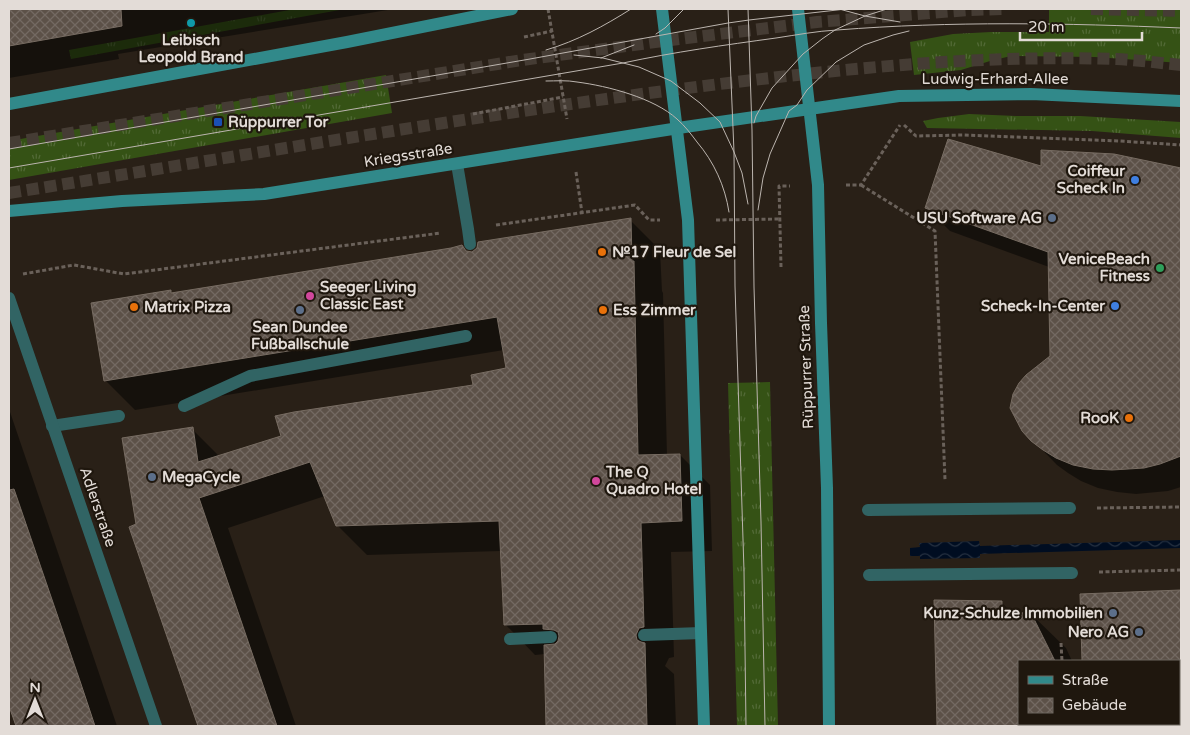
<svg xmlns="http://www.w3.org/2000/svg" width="1190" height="735" viewBox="0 0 1190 735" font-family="'Varela Round',sans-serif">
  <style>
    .grass { fill: url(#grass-tufts) }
    .water { fill: url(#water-waves) }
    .shadow { fill: #0007 }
    .building { fill: url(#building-cross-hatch); stroke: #776c62 }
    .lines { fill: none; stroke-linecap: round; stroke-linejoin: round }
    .primary-tunnel { stroke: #453c34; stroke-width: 12; stroke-dasharray: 12 6; stroke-linecap: butt }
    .path { stroke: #6a615a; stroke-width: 3; stroke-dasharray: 4 2.5; stroke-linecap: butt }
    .lane { stroke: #316464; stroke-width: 12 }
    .street { stroke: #316464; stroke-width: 12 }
    .secondary { stroke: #31898a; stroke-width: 12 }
    .tram { stroke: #bcb5af; stroke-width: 1 }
    .culture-dot { fill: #0f9aa8; stroke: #1f170e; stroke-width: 2 }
    .transit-dot { fill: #1a4fb4; stroke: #1f170e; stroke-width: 2 }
    .shop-dot { fill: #3f7fe0; stroke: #1f170e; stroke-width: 2 }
    .service-dot { fill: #5c6f8a; stroke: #1f170e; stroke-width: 2 }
    .food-dot { fill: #e8710a; stroke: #1f170e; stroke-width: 2 }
    .leisure-dot { fill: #2e9e5b; stroke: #1f170e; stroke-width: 2 }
    .hotel-dot { fill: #d1479c; stroke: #1f170e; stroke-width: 2 }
    .labels { text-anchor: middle; stroke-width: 4.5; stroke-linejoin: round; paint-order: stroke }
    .poi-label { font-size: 15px; font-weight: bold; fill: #e3dcd7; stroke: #1f170e; text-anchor: start }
    .street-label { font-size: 15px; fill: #e3dcd7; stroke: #1f170e }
  </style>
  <defs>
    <pattern id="grass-tufts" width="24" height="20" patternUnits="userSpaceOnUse" patternTransform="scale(1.25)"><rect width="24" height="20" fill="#355215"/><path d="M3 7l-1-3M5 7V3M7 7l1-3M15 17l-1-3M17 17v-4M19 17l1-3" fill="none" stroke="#526a36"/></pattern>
    <pattern id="water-waves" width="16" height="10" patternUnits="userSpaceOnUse" patternTransform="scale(1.25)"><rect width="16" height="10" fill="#000d21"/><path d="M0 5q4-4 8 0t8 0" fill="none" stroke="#253040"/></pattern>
    <pattern id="building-cross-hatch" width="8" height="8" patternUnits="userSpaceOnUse" patternTransform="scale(1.25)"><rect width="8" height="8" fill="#5c5148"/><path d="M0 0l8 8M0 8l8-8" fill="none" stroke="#736962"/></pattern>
  </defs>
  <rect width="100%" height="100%" fill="#292017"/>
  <g class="grass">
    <path d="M295,9H345L71,59L69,50Z"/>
    <path d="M1049,9H1181V63L1095,57L1011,56L990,61L961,70L914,75L910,42L953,34L991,32H1049Z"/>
    <path d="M386,75L392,113L9,180V141Z"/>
    <path d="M969,114L1016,116H1080L1181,122V138L1092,131L927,128L923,121L938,118Z"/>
    <path d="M770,382L778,726H737L728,383Z"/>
  </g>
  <path class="water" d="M1181,540V548L980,554V558L920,559V556H910V548L920,547L919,543L979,541L980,546Z"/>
  <g class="shadow">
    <path d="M9,9H394L118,54L119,59L9,78Z"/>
    <path d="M1148,162L1181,169V487L1168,491L1136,494L1117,492L1098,488L1081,481L1068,473L1057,465L1023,430L1051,357L1049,267L950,231L927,208L1042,168Z"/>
    <path d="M630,220L660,250L662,291L663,293L667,456L680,455L710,485L712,551L671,552L674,657L669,658L665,666L674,674L676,726H547L545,654L535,655L505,624L501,551L367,555L337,525L325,496L228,528L296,726H199L131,528L138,525L192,429L220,457L474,386L508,369L504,350L135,410L105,380L170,291L173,294L467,253H472Z"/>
    <path d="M9,409L117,726H17L9,702Z"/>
    <path d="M1181,591V696H1179V661H1083L1081,596Z"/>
    <path d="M935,602H1001L1015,616L1029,612L1066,648L1072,661H1019V724H1083L1082,725L1079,726H938Z"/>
  </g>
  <g class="building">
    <path d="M9,9H121L122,26L9,46Z"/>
    <path d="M948,139L1041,166V150L1114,154L1181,168V456L1160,464L1144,468L1112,470L1093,469L1073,465L1056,458L1043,450L1031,441L1022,431L1010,408L1013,394L1019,383L1026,375L1050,356L1048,252L925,208Z"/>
    <path d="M631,218L632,261H634L638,455L680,454L682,521L641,523L644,627L639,628L636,635L637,640L641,642L645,643L647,726H546L544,645L555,644L558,641L559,636L558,632L554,630L543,629V624L504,625L499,521L336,526L310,462L199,498L277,726H198L129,527L136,524L122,438L193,427L198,462L281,436L275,416L294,412L473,385L471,375L506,368L497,317L104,381L91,303L171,290V293L451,248L462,245L466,251L472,252L477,248L478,242Z"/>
    <path d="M14,489L81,684L95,726H16L9,706V490Z"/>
    <path d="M1181,590V661H1082L1080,594Z"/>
    <path d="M934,600L1002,601V618L1030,611L1055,661H1019V726H937Z"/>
  </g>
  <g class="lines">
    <g class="primary-tunnel">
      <path d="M1091,9L1181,11"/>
      <path d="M9,143L522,60L671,40L817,22L968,10L1006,9"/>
      <path d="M9,193C222,159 435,122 649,93C804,73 959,54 1116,59C1138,60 1160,63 1181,65"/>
    </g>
    <g class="path">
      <path d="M548,9L567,119"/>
      <path d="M524,37L552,31"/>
      <path d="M473,114L563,97"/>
      <path d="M904,125L916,136L963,135L1120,141L1181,145"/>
      <path d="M576,172L582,213"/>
      <path d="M846,185H861L900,125"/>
      <path d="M861,185L935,231L945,480"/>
      <path d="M716,220L780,219"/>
      <path d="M496,225L635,205L649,220H660"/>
      <path d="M781,267L779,186H790"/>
      <path d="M23,274L74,265L124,274L441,233"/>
      <path d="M1097,508L1181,507"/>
      <path d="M1099,572L1181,570"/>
      <path d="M1061,643L1062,661"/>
      <path d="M1179,724H1181"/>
    </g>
    <g class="lane">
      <path d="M457,164L468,229L470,244"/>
      <path d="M184,406L250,376L466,336"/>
      <path d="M52,426L119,416"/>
      <path d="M869,575L1072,573"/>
      <path d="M644,635L701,633"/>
      <path d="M510,639L551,637"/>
    </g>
    <g class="street">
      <path d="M9,298L156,726"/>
      <path d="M868,510L1070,508"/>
    </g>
    <g class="secondary">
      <path d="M662,9L688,220L704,726"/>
      <path d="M798,9L818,185L821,323L827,488L829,726"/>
      <path d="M9,104L347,42L512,9"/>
      <path d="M9,211L122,201L264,194L685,127L899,96L1031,94L1181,101"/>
    </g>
    <g class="tram">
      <path d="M728,9L734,152L735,286L744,571L746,726"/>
      <path d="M748,9L752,130L754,287L761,522L765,726"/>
      <path d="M839,9L865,16L900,22"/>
      <path d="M656,34L665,28L684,9"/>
      <path d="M546,50C577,41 604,26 631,9"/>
      <path d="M574,55L603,58L639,67L671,81L700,103L720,122L734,152L742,173L748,204"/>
      <path d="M601,58L634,45"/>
      <path d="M546,81C556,81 567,80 577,82C608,86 654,98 677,119C685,126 691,134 697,142C714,162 725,186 729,212"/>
      <path d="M754,123L756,116L772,88L803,54L822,39L835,30L865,16L887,9"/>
      <path d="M9,149L530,59L728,23L749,20L846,9"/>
      <path d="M9,168L623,63C674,52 725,45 776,38C796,35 817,31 837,30C951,21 1067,23 1181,28"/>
      <path d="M758,210L763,178L770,154L789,111L797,105L807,90L836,62L864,45L893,35L909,31"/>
    </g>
  </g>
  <circle class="culture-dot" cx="191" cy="23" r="5"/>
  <rect class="transit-dot" x="213" y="117" width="10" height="10" rx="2.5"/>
  <g class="shop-dot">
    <circle cx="1135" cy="180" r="5"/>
    <circle cx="1115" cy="306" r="5"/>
  </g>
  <g class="service-dot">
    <circle cx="1052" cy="218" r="5"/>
    <circle cx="300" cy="310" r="5"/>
    <circle cx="152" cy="477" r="5"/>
    <circle cx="1113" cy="613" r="5"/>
    <circle cx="1139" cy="632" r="5"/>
  </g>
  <g class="food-dot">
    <circle cx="602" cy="252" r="5"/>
    <circle cx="134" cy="307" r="5"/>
    <circle cx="603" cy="310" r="5"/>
    <circle cx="1129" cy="418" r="5"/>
  </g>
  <circle class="leisure-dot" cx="1160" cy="268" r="5"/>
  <g class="hotel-dot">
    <circle cx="310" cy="296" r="5"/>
    <circle cx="596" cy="481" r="5"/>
  </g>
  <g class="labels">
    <g class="poi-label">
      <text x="191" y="45" text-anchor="middle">Leibisch<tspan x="191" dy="17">Leopold Brand</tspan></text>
      <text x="228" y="127">Rüppurrer Tor</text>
      <text x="1125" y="176" text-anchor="end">Coiffeur<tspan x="1125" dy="17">Scheck In</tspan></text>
      <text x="1042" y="223" text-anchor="end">USU Software AG</text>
      <text x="612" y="257">№17 Fleur de Sel</text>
      <text x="1150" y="264" text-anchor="end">VeniceBeach<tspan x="1150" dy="17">Fitness</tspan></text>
      <text x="320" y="292">Seeger Living<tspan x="320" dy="17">Classic East</tspan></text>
      <text x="1105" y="311" text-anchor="end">Scheck-In-Center</text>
      <text x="144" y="312">Matrix Pizza</text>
      <text x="613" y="315">Ess Zimmer</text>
      <text x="300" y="332" text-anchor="middle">Sean Dundee<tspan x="300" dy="17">Fußballschule</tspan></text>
      <text x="1119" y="423" text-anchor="end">RooK</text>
      <text x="606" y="477">The Q<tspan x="606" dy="17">Quadro Hotel</tspan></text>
      <text x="162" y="482">MegaCycle</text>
      <text x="1103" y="618" text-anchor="end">Kunz-Schulze Immobilien</text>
      <text x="1129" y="637" text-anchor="end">Nero AG</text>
    </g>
    <g class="street-label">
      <text x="995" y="84">Ludwig-Erhard-Allee</text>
      <text transform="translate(408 155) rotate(-9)" y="5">Kriegsstraße</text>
      <text transform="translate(806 367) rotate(-92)" y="5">Rüppurrer Straße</text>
      <text transform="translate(98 507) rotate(71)" y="5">Adlerstraße</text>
    </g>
  </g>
  <rect width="1190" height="735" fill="none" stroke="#e3dcd7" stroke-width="20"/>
  <rect x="1018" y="660" width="162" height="65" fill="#1f170e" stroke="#6d665e"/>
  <rect x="1028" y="676" width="25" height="8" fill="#31898a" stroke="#6d665e"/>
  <text x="1062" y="685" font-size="15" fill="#e3dcd7">Straße</text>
  <rect x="1028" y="698" width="25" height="15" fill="url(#building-cross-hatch)" stroke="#6d665e"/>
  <text x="1062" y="710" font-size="15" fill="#e3dcd7">Gebäude</text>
  <g transform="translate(35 700)" stroke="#1f170e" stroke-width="4" paint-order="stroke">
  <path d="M0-4L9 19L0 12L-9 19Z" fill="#e3dcd7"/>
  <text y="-8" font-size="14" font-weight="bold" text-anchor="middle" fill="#e3dcd7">N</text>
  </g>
  <path d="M1020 32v8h122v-8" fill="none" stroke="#e3dcd7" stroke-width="2.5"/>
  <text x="1028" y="32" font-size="15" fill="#e3dcd7" stroke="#1f170e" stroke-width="4" paint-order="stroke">20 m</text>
</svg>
